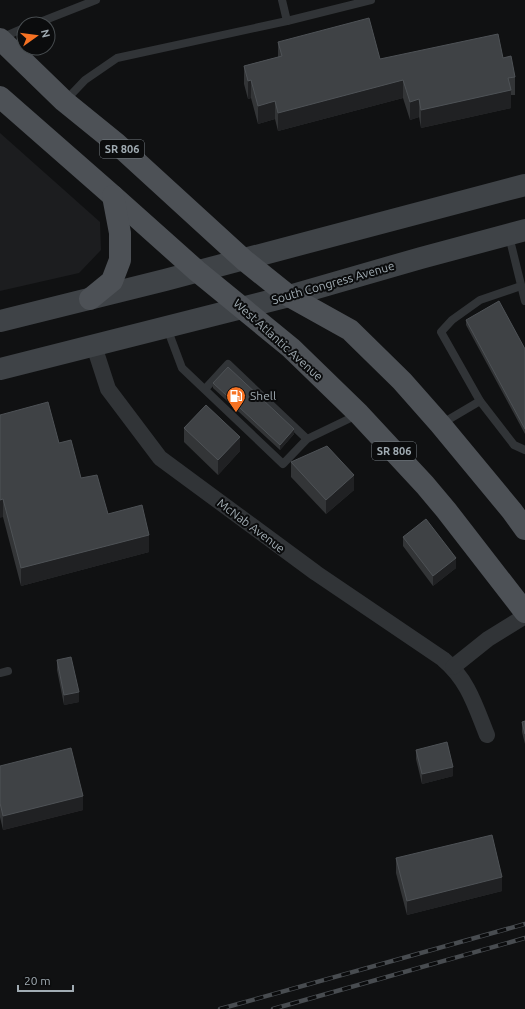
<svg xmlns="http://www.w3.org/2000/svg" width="525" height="1009" viewBox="0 0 525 1009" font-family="Ubuntu,sans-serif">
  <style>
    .built { fill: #1c1d1f }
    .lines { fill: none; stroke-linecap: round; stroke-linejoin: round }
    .lane { stroke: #313437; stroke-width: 8 }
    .street { stroke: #313437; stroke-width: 16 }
    .secondary { stroke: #3f4347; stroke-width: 22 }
    .primary { stroke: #4d5156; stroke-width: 22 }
    .rail-casing { stroke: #484c50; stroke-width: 4.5 }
    .rail { stroke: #0b0c0d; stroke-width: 3; stroke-dasharray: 9; stroke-linecap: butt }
    .wall { fill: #333537 }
    .shaded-wall { fill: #202123 }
    .building { fill: #3f4245; stroke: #4e5256 }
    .labels { text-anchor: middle; stroke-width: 4; stroke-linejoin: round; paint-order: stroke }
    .shield { fill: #0b0c0d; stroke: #747c81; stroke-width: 1 }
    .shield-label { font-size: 11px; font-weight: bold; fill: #a1acb3 }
    .street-label { font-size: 12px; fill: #a1acb3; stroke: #0b0c0d }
    .poi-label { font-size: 12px; fill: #a1acb3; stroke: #0b0c0d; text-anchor: start }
  </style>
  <rect width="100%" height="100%" fill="#101112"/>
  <path class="built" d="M0,133L100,222L101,250L79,273L0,291Z"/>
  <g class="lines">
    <g class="lane">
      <path d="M287,21L371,0"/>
      <path d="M35,24L96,0"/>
      <path d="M1,38L24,28"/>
      <path d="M65,101L85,80L117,58L287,21L282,0"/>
      <path d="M509,236L525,301"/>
      <path d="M521,286L480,300L452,320L441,332L480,401L514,445L525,450"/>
      <path d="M167,328L182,368L283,464L307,439L228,364L205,389"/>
      <path d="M441,424L480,401"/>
      <path d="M307,439L359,414"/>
      <path d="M0,673L8,671"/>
    </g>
    <g class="street">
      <path d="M94,346L108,389L160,458L316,573L443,659C468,680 475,705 487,735"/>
      <path d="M453,667L488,639L525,616"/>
    </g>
    <g class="secondary">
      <path d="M0,321L165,280L525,185"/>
      <path d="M0,369L289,296L421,258L525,230"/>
    </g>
    <g class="primary">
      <path d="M0,39L64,101L117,144L244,260L289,296L350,330L402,381L440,424L512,511L525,529"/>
      <path d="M0,97L113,196L197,271L291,348L359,414L425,485L446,510L525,612"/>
      <path d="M90,299L112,281L120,260V233L113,196"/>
    </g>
    <g class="rail-casing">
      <g id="rail">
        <path d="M220,1009L525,924"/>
        <path d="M273,1009L525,938"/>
      </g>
    </g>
    <use href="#rail" class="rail"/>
  </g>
  <g class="wall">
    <path d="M278,42L380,59L503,58L515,77V95H511V108L421,128L419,117L410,120L403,98L278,131L275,119L258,124L251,98L248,99L244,84V66L278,57Z"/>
    <path d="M466,320L525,349V434L466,325Z"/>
    <path d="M213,383L294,434L280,450L213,388Z"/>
    <path d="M0,415L59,443L81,478L108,514L149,552L21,586L3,517Z"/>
    <path d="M184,428L240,451L218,475L184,442Z"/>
    <path d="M291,462L354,490L326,514L291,477Z"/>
    <path d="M403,537L456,568L433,586L403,546Z"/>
    <path d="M57,660L79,702L64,705L57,670Z"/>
    <path d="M525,721V744L522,732V722Z"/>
    <path d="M416,750L453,776L422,784L416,759Z"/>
    <path d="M0,766L83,810L3,830L0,817Z"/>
    <path d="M396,858L502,891L407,915L396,873Z"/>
  </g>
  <g class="shaded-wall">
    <path d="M251,80V98L248,99V81Z"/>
    <path d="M403,80V98L278,131V113Z"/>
    <path d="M511,90V108L421,128V110Z"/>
    <path d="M419,99V117L410,120V102Z"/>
    <path d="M275,101V119L258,124V106Z"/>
    <path d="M294,429V434L280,450V445Z"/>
    <path d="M240,437V451L218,475V460Z"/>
    <path d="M354,475V490L326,514V500Z"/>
    <path d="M3,499V517L0,518V500Z"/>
    <path d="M149,535V552L21,586V568Z"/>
    <path d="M456,558V568L433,586V576Z"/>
    <path d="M79,692V702L64,705V695Z"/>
    <path d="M453,767V776L422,784V774Z"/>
    <path d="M83,796V810L3,830V816Z"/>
    <path d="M502,877V891L407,915V901Z"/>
  </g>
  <g class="building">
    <path d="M369,18L380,59L498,34L503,58L511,56L515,77L508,78L511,90L421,110L419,99L410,102L403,80L278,113L275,101L258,106L251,80L248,81L244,66L282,56L278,42Z"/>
    <path d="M499,301L525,349V429L466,320Z"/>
    <path d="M228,367L294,429L280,445L213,383Z"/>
    <path d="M48,402L59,443L71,440L81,478L97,475L108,514L142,505L149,535L21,568L3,499L0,500V415Z"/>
    <path d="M206,405L240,437L218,460L184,428Z"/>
    <path d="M327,446L354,475L326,500L291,462Z"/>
    <path d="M426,519L456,558L433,576L403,537Z"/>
    <path d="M71,657L79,692L64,695L57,660Z"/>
    <path d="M525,721V734L522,722Z"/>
    <path d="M447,742L453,767L422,774L416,750Z"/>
    <path d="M71,748L83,796L3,816L0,803V766Z"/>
    <path d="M492,835L502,877L407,901L396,858Z"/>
  </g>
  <defs>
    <g id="fuel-pin" transform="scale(1)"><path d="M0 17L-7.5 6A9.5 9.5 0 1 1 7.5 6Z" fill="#f67223" stroke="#0b0c0d"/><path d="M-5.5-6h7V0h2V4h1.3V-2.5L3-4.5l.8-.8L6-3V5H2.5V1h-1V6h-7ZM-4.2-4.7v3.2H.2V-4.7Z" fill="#fff"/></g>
  </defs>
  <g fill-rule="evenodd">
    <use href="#fuel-pin" x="236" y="396"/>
  </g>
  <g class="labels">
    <g class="shield">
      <rect x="100" y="140" width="44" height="18" rx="3"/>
      <rect x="372" y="442" width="44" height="18" rx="3"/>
    </g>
    <g class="shield-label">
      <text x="122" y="153">SR 806</text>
      <text x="394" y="455">SR 806</text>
    </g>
    <g class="street-label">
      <text transform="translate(333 283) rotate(-16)" y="4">South Congress Avenue</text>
      <text transform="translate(278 340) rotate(42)" y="4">West Atlantic Avenue</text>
      <text transform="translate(251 526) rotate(37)" y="4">McNab Avenue</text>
    </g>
    <g class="poi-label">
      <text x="250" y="400">Shell</text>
    </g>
  </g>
  <g transform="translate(36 36) rotate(76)"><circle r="19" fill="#0b0c0d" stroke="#474c4f"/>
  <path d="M0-3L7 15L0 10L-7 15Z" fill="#f67223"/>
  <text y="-6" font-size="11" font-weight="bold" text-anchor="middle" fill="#a1acb3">N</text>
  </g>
  <path d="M18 985v6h55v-6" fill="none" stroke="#a1acb3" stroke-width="2"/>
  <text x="24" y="985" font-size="12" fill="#a1acb3" stroke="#0b0c0d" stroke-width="3" paint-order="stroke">20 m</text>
</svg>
